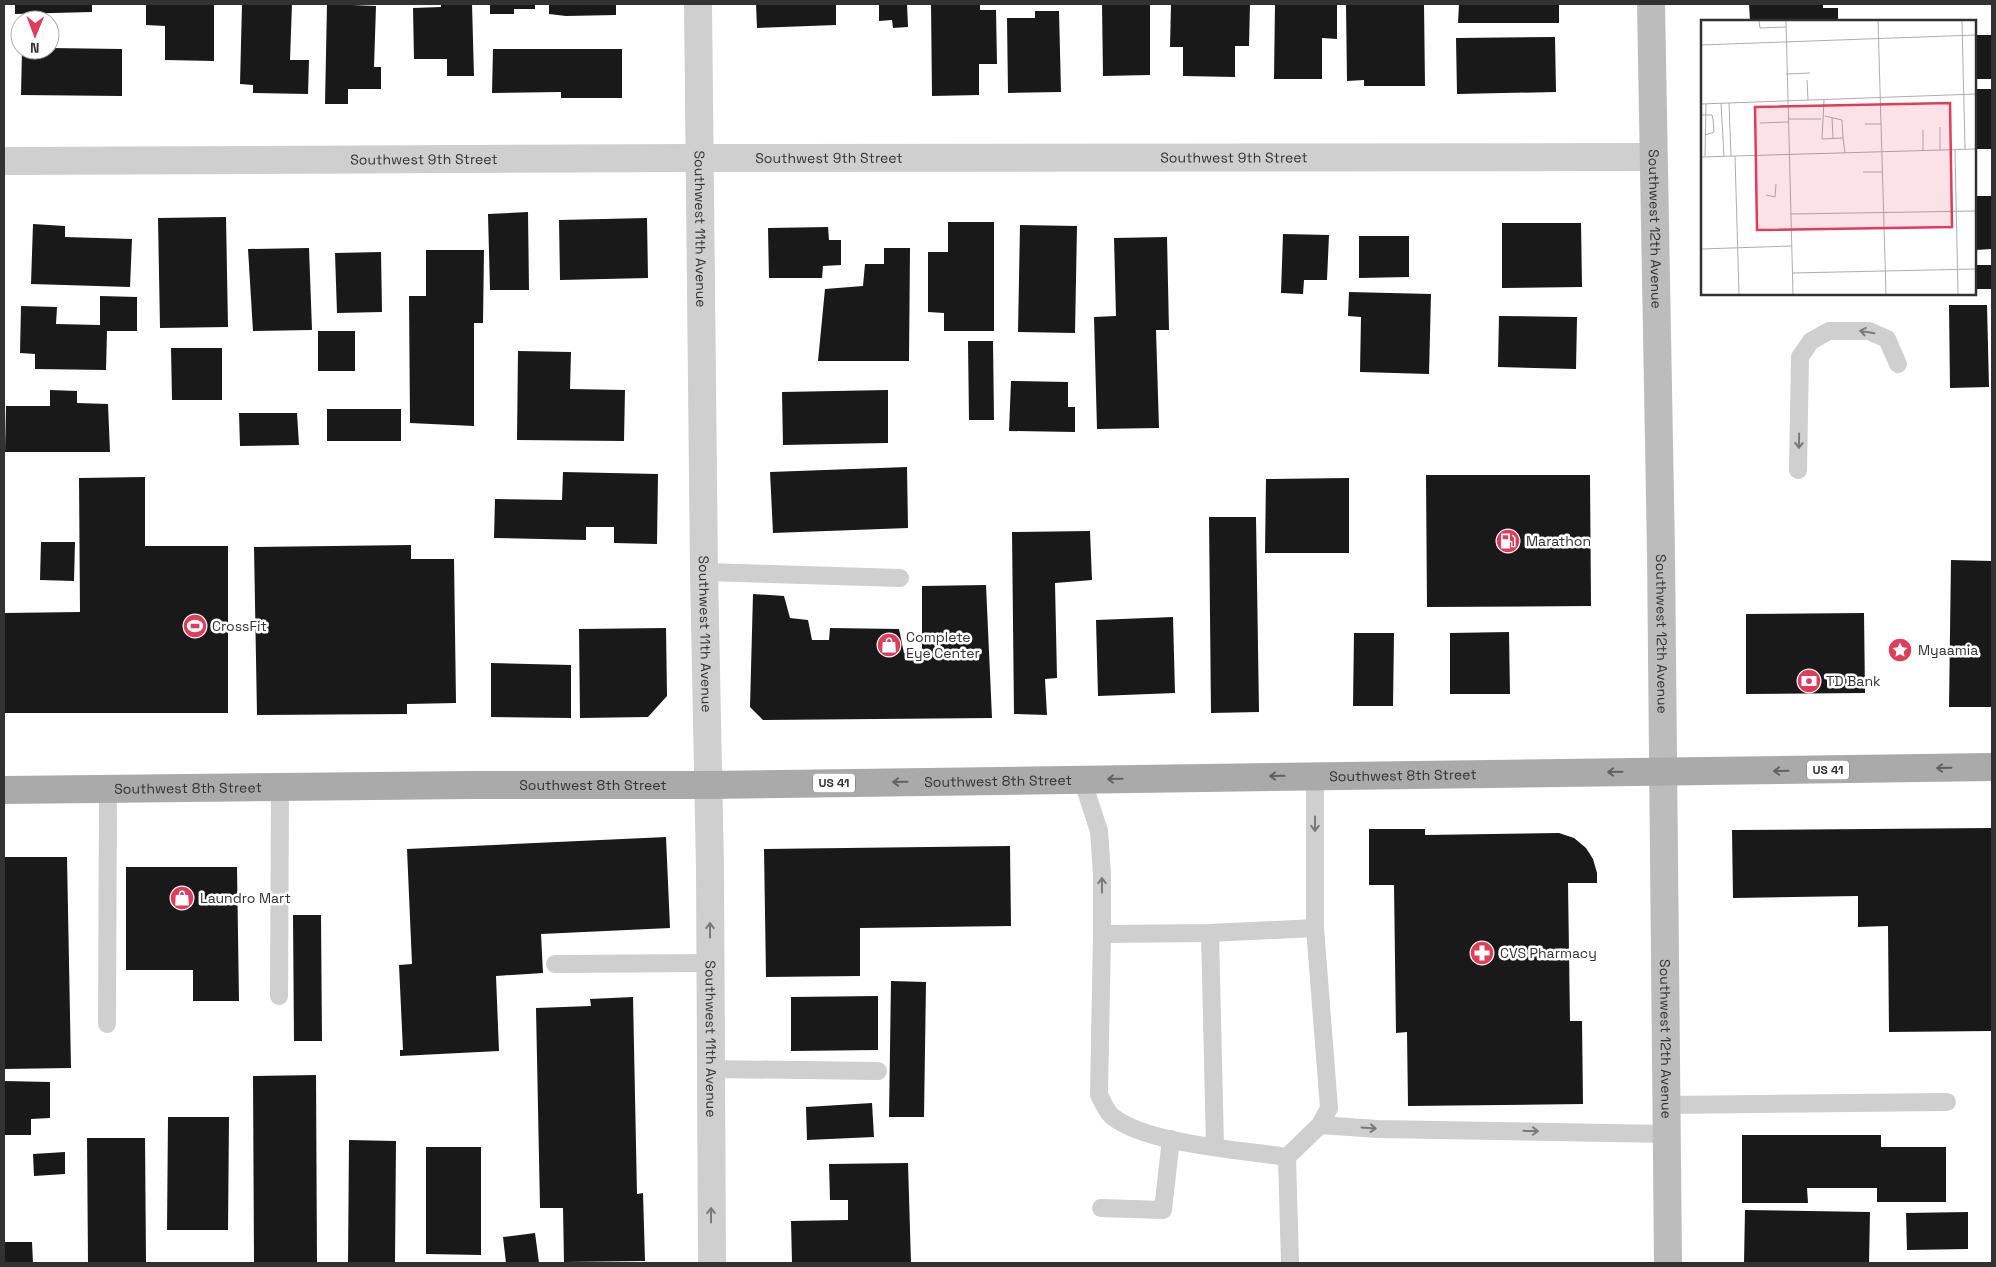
<svg xmlns="http://www.w3.org/2000/svg" width="1996" height="1267" viewBox="0 0 1996 1267" font-family="'Space Grotesk',sans-serif">
  <style>
    .building { fill: #191919 }
    .lines { fill: none; stroke-linecap: round; stroke-linejoin: round }
    .service { stroke: #cfcfcf; stroke-width: 18 }
    .minor { stroke: #cfcfcf; stroke-width: 28 }
    .secondary { stroke: #bcbcbc; stroke-width: 28 }
    .primary { stroke: #aaa; stroke-width: 28 }
    .oneway { stroke: #797979 }
    .oneway2 { stroke: #626262 }
    .labels { text-anchor: middle; stroke-width: 5; stroke-linejoin: round; paint-order: stroke }
    .shield { fill: #fff; stroke: #707070; stroke-width: 1 }
    .shield-label { font-size: 12px; font-weight: bold; fill: #323232 }
    .street-label { font-size: 14px; fill: #323232; stroke: #fff }
    .poi-label { font-size: 14px; fill: #323232; stroke: #fff; text-anchor: start }
    .inset-road { fill: none; stroke: #adadad; stroke-width: 1 }
    .view { fill: #e03d5a; fill-opacity: 0.15; stroke: #e03d5a; stroke-width: 2.5 }
    .inset-edge { fill: none; stroke: #323232; stroke-width: 2.5 }
  </style>
  <rect width="100%" height="100%" fill="#fff"/>
  <g class="building">
    <path d="M15,4H92V12L15,14Z"/>
    <path d="M146,4H214V61L165,60V26L146,25Z"/>
    <path d="M242,4H292L290,60H309L308,94L253,93V85L240,84Z"/>
    <path d="M327,4L376,6L374,67H381V89H348V104H325Z"/>
    <path d="M441,4H472L474,76H447V59H414L413,8L441,7Z"/>
    <path d="M490,4H535V9H514V14H490Z"/>
    <path d="M549,4H616V15L566,16L549,14Z"/>
    <path d="M756,4H836V25L757,28Z"/>
    <path d="M879,4H907L908,27L893,28L892,20L879,21Z"/>
    <path d="M931,4H980V10H996L997,64H979V95L932,96Z"/>
    <path d="M1102,4H1150V75L1103,76Z"/>
    <path d="M1171,4H1250L1249,46H1235V77L1183,76V47H1170Z"/>
    <path d="M1275,4H1337V39L1322,38V79H1274Z"/>
    <path d="M1346,4H1424L1425,86H1364V80L1347,81Z"/>
    <path d="M1459,4H1559V23H1458Z"/>
    <path d="M1749,4H1823V8H1838V21H1750Z"/>
    <path d="M1035,11H1059L1061,92L1008,93L1007,18H1035Z"/>
    <rect x="1975" y="35" width="17" height="44"/>
    <path d="M1555,37L1556,92L1457,94L1456,38Z"/>
    <path d="M50,48L122,49V96L21,95L22,50H50Z"/>
    <path d="M493,49H622V98H561V92L492,93Z"/>
    <rect x="1975" y="89" width="17" height="60"/>
    <path d="M1975,196H1992V249L1975,250Z"/>
    <path d="M528,212L529,290H490L488,214Z"/>
    <path d="M226,217L228,327L160,328L158,218Z"/>
    <path d="M647,218L648,278L560,280L559,220Z"/>
    <path d="M948,222H994V331H944V313L928,312V252H948Z"/>
    <path d="M1502,223H1581L1582,287L1502,288Z"/>
    <path d="M33,224L65,226V237L132,239L130,287L31,284Z"/>
    <path d="M1020,225L1077,226L1075,333L1018,332Z"/>
    <path d="M828,227L829,240H841V265L823,266L822,278H769L768,228Z"/>
    <path d="M1283,234L1329,235L1327,280H1304L1303,294L1281,293Z"/>
    <path d="M1359,236H1409V277L1359,278Z"/>
    <path d="M1167,237L1169,330H1156L1159,428L1097,429L1094,317L1116,316L1114,238Z"/>
    <path d="M309,248L312,330L253,331L248,249Z"/>
    <path d="M884,248H910L909,361H818L825,289L863,286L865,264H884Z"/>
    <path d="M426,250H484L483,323H474V426L410,423L409,296H426Z"/>
    <path d="M381,252L382,312L337,313L335,253Z"/>
    <rect x="1975" y="265" width="17" height="24"/>
    <path d="M1349,292L1431,294L1429,374L1360,372L1361,317L1348,316Z"/>
    <path d="M100,296L137,297V331H107L106,370L35,369V354L20,353L21,306L57,307L56,324L100,325Z"/>
    <path d="M1949,305H1987L1989,387L1950,388Z"/>
    <path d="M1499,316L1577,317L1576,369L1498,367Z"/>
    <rect x="318" y="331" width="37" height="40"/>
    <path d="M968,341H993L994,420H969Z"/>
    <path d="M171,348H222V400H172Z"/>
    <path d="M518,351L571,352L570,389L625,390L624,441L517,440Z"/>
    <path d="M1011,381L1068,382V407H1075V432L1009,431Z"/>
    <path d="M50,390L77,391V403L108,404L110,452H5L6,406H50Z"/>
    <path d="M888,390V443L783,445L782,392Z"/>
    <rect x="327" y="409" width="74" height="32"/>
    <path d="M239,413H297L299,445L240,446Z"/>
    <path d="M907,467L908,528L773,533L770,472Z"/>
    <path d="M563,472L658,474L657,544L614,543V527H586V540L494,538L495,499L562,500Z"/>
    <path d="M1426,475H1590L1591,606L1427,607Z"/>
    <path d="M145,477V546H228V713H4V613L80,612L79,478Z"/>
    <path d="M1349,478V553H1265L1266,479Z"/>
    <path d="M1209,517H1256L1259,712L1211,713Z"/>
    <path d="M1090,531L1092,580L1055,583L1057,678L1045,679L1047,715L1014,714L1012,532Z"/>
    <path d="M41,542H75L74,581L40,580Z"/>
    <path d="M411,545V559H454L456,703L407,704V714L257,715L254,547Z"/>
    <path d="M1951,560L1992,561V707H1949Z"/>
    <path d="M986,585L992,718L763,720L750,707L753,594L784,596L790,618L808,620L812,640H829L830,628L899,629L904,653L922,651V586Z"/>
    <path d="M1864,613L1865,693L1746,694V614Z"/>
    <path d="M1173,617L1175,693L1098,696L1096,620Z"/>
    <path d="M666,628L667,696L648,717L580,718L579,629Z"/>
    <path d="M1509,632L1510,694H1450V633Z"/>
    <path d="M1354,633H1394L1393,706H1353Z"/>
    <path d="M491,663L571,665V718L491,717Z"/>
    <path d="M1992,828V1031L1889,1032L1888,926L1858,927V896L1733,898L1732,830Z"/>
    <path d="M1369,829H1425V835L1559,833L1574,838L1586,848L1593,859L1597,873V883H1568L1570,1021H1582L1583,1104L1408,1106L1407,1032L1396,1033L1394,885H1369Z"/>
    <path d="M666,837L670,928L541,934L543,973L496,976L499,1051L400,1056V1050H403L399,965L412,964L407,849Z"/>
    <path d="M1010,846L1011,926L860,928V976L766,977L764,849Z"/>
    <path d="M4,857H67L71,1068L4,1069Z"/>
    <path d="M126,867H237L239,1001H193V970H126Z"/>
    <path d="M293,915H321L322,1041H294Z"/>
    <path d="M891,981L926,982L924,1117H889Z"/>
    <path d="M878,996V1050L791,1051V997Z"/>
    <path d="M633,997L637,1194L643,1193L645,1261L564,1262L563,1208H540L536,1008L591,1006L590,999Z"/>
    <path d="M316,1075L317,1263H254L253,1076Z"/>
    <path d="M4,1081L50,1082V1118L31,1119V1135H4Z"/>
    <path d="M872,1103L874,1137L807,1140L806,1107Z"/>
    <path d="M168,1117H229L228,1230H167Z"/>
    <path d="M1742,1135H1881V1147H1946V1202H1877V1188H1807L1808,1203H1742Z"/>
    <path d="M87,1138H145L146,1263H88Z"/>
    <path d="M349,1140L396,1141L395,1263H348Z"/>
    <path d="M426,1147H481V1255L426,1254Z"/>
    <path d="M65,1152V1174L34,1176L33,1154Z"/>
    <path d="M908,1163L911,1263H792L791,1221L848,1220V1200H830L829,1164Z"/>
    <path d="M1745,1210L1870,1212L1869,1263H1744Z"/>
    <path d="M1968,1212V1249L1907,1250L1906,1213Z"/>
    <path d="M535,1233L539,1263H506L503,1237Z"/>
    <path d="M4,1242H32L33,1263H4Z"/>
  </g>
  <g class="lines">
    <g class="service">
      <path d="M1798,470L1800,357L1811,341L1829,331H1869L1887,339L1898,364"/>
      <path d="M704,572L900,578"/>
      <path d="M1315,776V928"/>
      <path d="M1082,779L1099,831L1102,874V934"/>
      <path d="M1210,933L1215,1146"/>
      <path d="M555,964L710,963"/>
      <path d="M279,996L280,788"/>
      <path d="M107,1024L108,790"/>
      <path d="M711,1069L878,1071"/>
      <path d="M1667,1105L1947,1102"/>
      <path d="M1320,1125L1378,1129L1667,1134"/>
      <path d="M1287,1157C1242,1150 1147,1144 1113,1117C1107,1113 1103,1102 1099,1095L1102,934L1210,933L1315,928L1329,1108L1320,1125L1287,1157L1290,1263"/>
      <path d="M1101,1208L1163,1210L1171,1139"/>
    </g>
    <g class="minor">
      <path id="s1" d="M698,4L704,572L710,868L712,1263"/>
      <path id="s2" d="M4,161L700,158L1653,157"/>
    </g>
    <path class="secondary" id="s3" d="M1651,4L1661,553L1668,1263"/>
    <path class="primary" id="s4" d="M4,790L471,785H708L1992,767"/>
  </g>
  <defs><path id="oneway-shaft" d="M-6 0H5M1.5-3L5.5 0L1.5 3" fill="none" stroke-width="1.6" stroke-linecap="round" stroke-linejoin="round" transform="scale(1.25)"/></defs>
  <g class="oneway">
    <use href="#oneway-shaft" transform="translate(1867 332) rotate(-170)"/>
    <use href="#oneway-shaft" transform="translate(1799 441) rotate(91)"/>
    <use href="#oneway-shaft" transform="translate(1315 824) rotate(90)"/>
    <use href="#oneway-shaft" transform="translate(1102 885) rotate(-90)"/>
    <use href="#oneway-shaft" transform="translate(710 930) rotate(-90)"/>
    <use href="#oneway-shaft" transform="translate(1369 1128) rotate(4)"/>
    <use href="#oneway-shaft" transform="translate(1531 1131) rotate(1)"/>
    <use href="#oneway-shaft" transform="translate(711 1215) rotate(-90)"/>
  </g>
  <g class="oneway2">
    <use href="#oneway-shaft" transform="translate(1944 768) rotate(179)"/>
    <use href="#oneway-shaft" transform="translate(1781 771) rotate(179)"/>
    <use href="#oneway-shaft" transform="translate(1615 772) rotate(179)"/>
    <use href="#oneway-shaft" transform="translate(1277 776) rotate(179)"/>
    <use href="#oneway-shaft" transform="translate(1115 779) rotate(179)"/>
    <use href="#oneway-shaft" transform="translate(900 782) rotate(179)"/>
  </g>
  <defs>
    <g id="fuel-disc" transform="scale(1.25)"><circle r="9.5" fill="#e03d5a" stroke="#fff"/><path d="M-5.5-6h7V0h2V4h1.3V-2.5L3-4.5l.8-.8L6-3V5H2.5V1h-1V6h-7ZM-4.2-4.7v3.2H.2V-4.7Z" fill="#fff"/></g>
    <g id="stadium-disc" transform="scale(1.25)"><circle r="9.5" fill="#e03d5a" stroke="#fff"/><path d="M0-5a6.5 5 0 1 0 0 10a6.5 5 0 1 0 0-10ZM-3.5-1.8h7v3.6h-7Z" fill="#fff"/></g>
    <g id="shop-disc" transform="scale(1.25)"><circle r="9.5" fill="#e03d5a" stroke="#fff"/><path d="M-5-2.5h2.3a2.7 3.5 0 0 1 5.4 0H5L5.5 6h-11ZM-1.5-2.5h3a1.5 2.3 0 0 0-3 0Z" fill="#fff"/></g>
    <g id="sight-disc" transform="scale(1.25)"><circle r="9.5" fill="#e03d5a" stroke="#fff"/><path d="M0-6L1.8-2.2L6-1.7L2.9 1.2L3.7 5.4L0 3.3L-3.7 5.4L-2.9 1.2L-6-1.7L-1.8-2.2Z" fill="#fff"/></g>
    <g id="bank-disc" transform="scale(1.25)"><circle r="9.5" fill="#e03d5a" stroke="#fff"/><path d="M-6-4H6V4H-6ZM0-2.3a2.3 2.3 0 1 0 0 4.6a2.3 2.3 0 1 0 0-4.6Z" fill="#fff"/></g>
    <g id="pharmacy-disc" transform="scale(1.25)"><circle r="9.5" fill="#e03d5a" stroke="#fff"/><path d="M-2-6h4v4h4v4h-4v4h-4v-4h-4v-4h4Z" fill="#fff"/></g>
  </defs>
  <g fill-rule="evenodd">
    <use href="#fuel-disc" x="1508" y="541"/>
    <use href="#stadium-disc" x="195" y="626"/>
    <use href="#shop-disc" x="889" y="645"/>
    <use href="#sight-disc" x="1900" y="650"/>
    <use href="#bank-disc" x="1809" y="681"/>
    <use href="#shop-disc" x="182" y="898"/>
    <use href="#pharmacy-disc" x="1482" y="953"/>
  </g>
  <g class="labels">
    <g class="shield">
      <rect x="1807" y="760.5" width="42" height="19" rx="4"/>
      <rect x="813" y="773.5" width="42" height="19" rx="4"/>
    </g>
    <g class="shield-label">
      <text x="1828" y="774">US 41</text>
      <text x="834" y="787">US 41</text>
    </g>
    <g class="street-label">
      <text dy="5" stroke="none"><textPath href="#s2" startOffset="825">Southwest 9th Street</textPath></text>
      <text dy="5" stroke="none"><textPath href="#s2" startOffset="1230">Southwest 9th Street</textPath></text>
      <text dy="5" stroke="none"><textPath href="#s2" startOffset="420">Southwest 9th Street</textPath></text>
      <text dy="5" stroke="none"><textPath href="#s1" startOffset="225">Southwest 11th Avenue</textPath></text>
      <text dy="5" stroke="none"><textPath href="#s3" startOffset="225">Southwest 12th Avenue</textPath></text>
      <text dy="5" stroke="none"><textPath href="#s1" startOffset="630">Southwest 11th Avenue</textPath></text>
      <text dy="5" stroke="none"><textPath href="#s3" startOffset="630">Southwest 12th Avenue</textPath></text>
      <text dy="5" stroke="none"><textPath href="#s4" startOffset="1399">Southwest 8th Street</textPath></text>
      <text dy="5" stroke="none"><textPath href="#s4" startOffset="994">Southwest 8th Street</textPath></text>
      <text dy="5" stroke="none"><textPath href="#s4" startOffset="589">Southwest 8th Street</textPath></text>
      <text dy="5" stroke="none"><textPath href="#s4" startOffset="184">Southwest 8th Street</textPath></text>
      <text dy="5" stroke="none"><textPath href="#s1" startOffset="1035">Southwest 11th Avenue</textPath></text>
      <text dy="5" stroke="none"><textPath href="#s3" startOffset="1035">Southwest 12th Avenue</textPath></text>
    </g>
    <g class="poi-label">
      <text x="1526" y="546">Marathon</text>
      <text x="212" y="631">CrossFit</text>
      <text x="906" y="642">Complete<tspan x="906" dy="16">Eye Center</tspan></text>
      <text x="1918" y="655">Myaamia</text>
      <text x="1826" y="686">TD Bank</text>
      <text x="200" y="903">Laundro Mart</text>
      <text x="1500" y="958">CVS Pharmacy</text>
    </g>
  </g>
  <g transform="translate(1701 20)">
    <rect width="275" height="275" fill="#fff"/>
    <path class="inset-road" d="M58,1L59,8L85,7M85,1L92,274M177,1L185,274M261,1L264,129M0,25L275,15M85,54L109,53M106,60L107,80M123,80L121,119L142,118L141,100L124,96M20,83L23,136M28,83L30,136M0,84L275,74M0,95H11L12,99L13,112L4,115M131,97L132,118M87,99H120M59,103L87,102M164,104H180M239,107V130M222,110V131M142,118L144,133M254,130L257,274M34,136L38,274M0,137L275,129M4,137L5,84M162,152H182M65,175L74,177L75,164M90,194L275,191M0,229L91,226M91,253L275,249"/>
    <path class="view" d="M249,83L251,207L56,210L54,87Z"/>
    <rect width="275" height="275" class="inset-edge"/>
  </g>
  <rect width="1996" height="1267" fill="none" stroke="#323232" stroke-width="10"/>
  <g transform="translate(35 35) rotate(181)"><circle r="24" fill="#ffffff" stroke="#adadad"/>
  <path d="M0-4L9 19L0 12L-9 19Z" fill="#e03d5a"/>
  <text y="-8" font-size="14" font-weight="bold" text-anchor="middle" fill="#323232">N</text>
  </g>
</svg>
